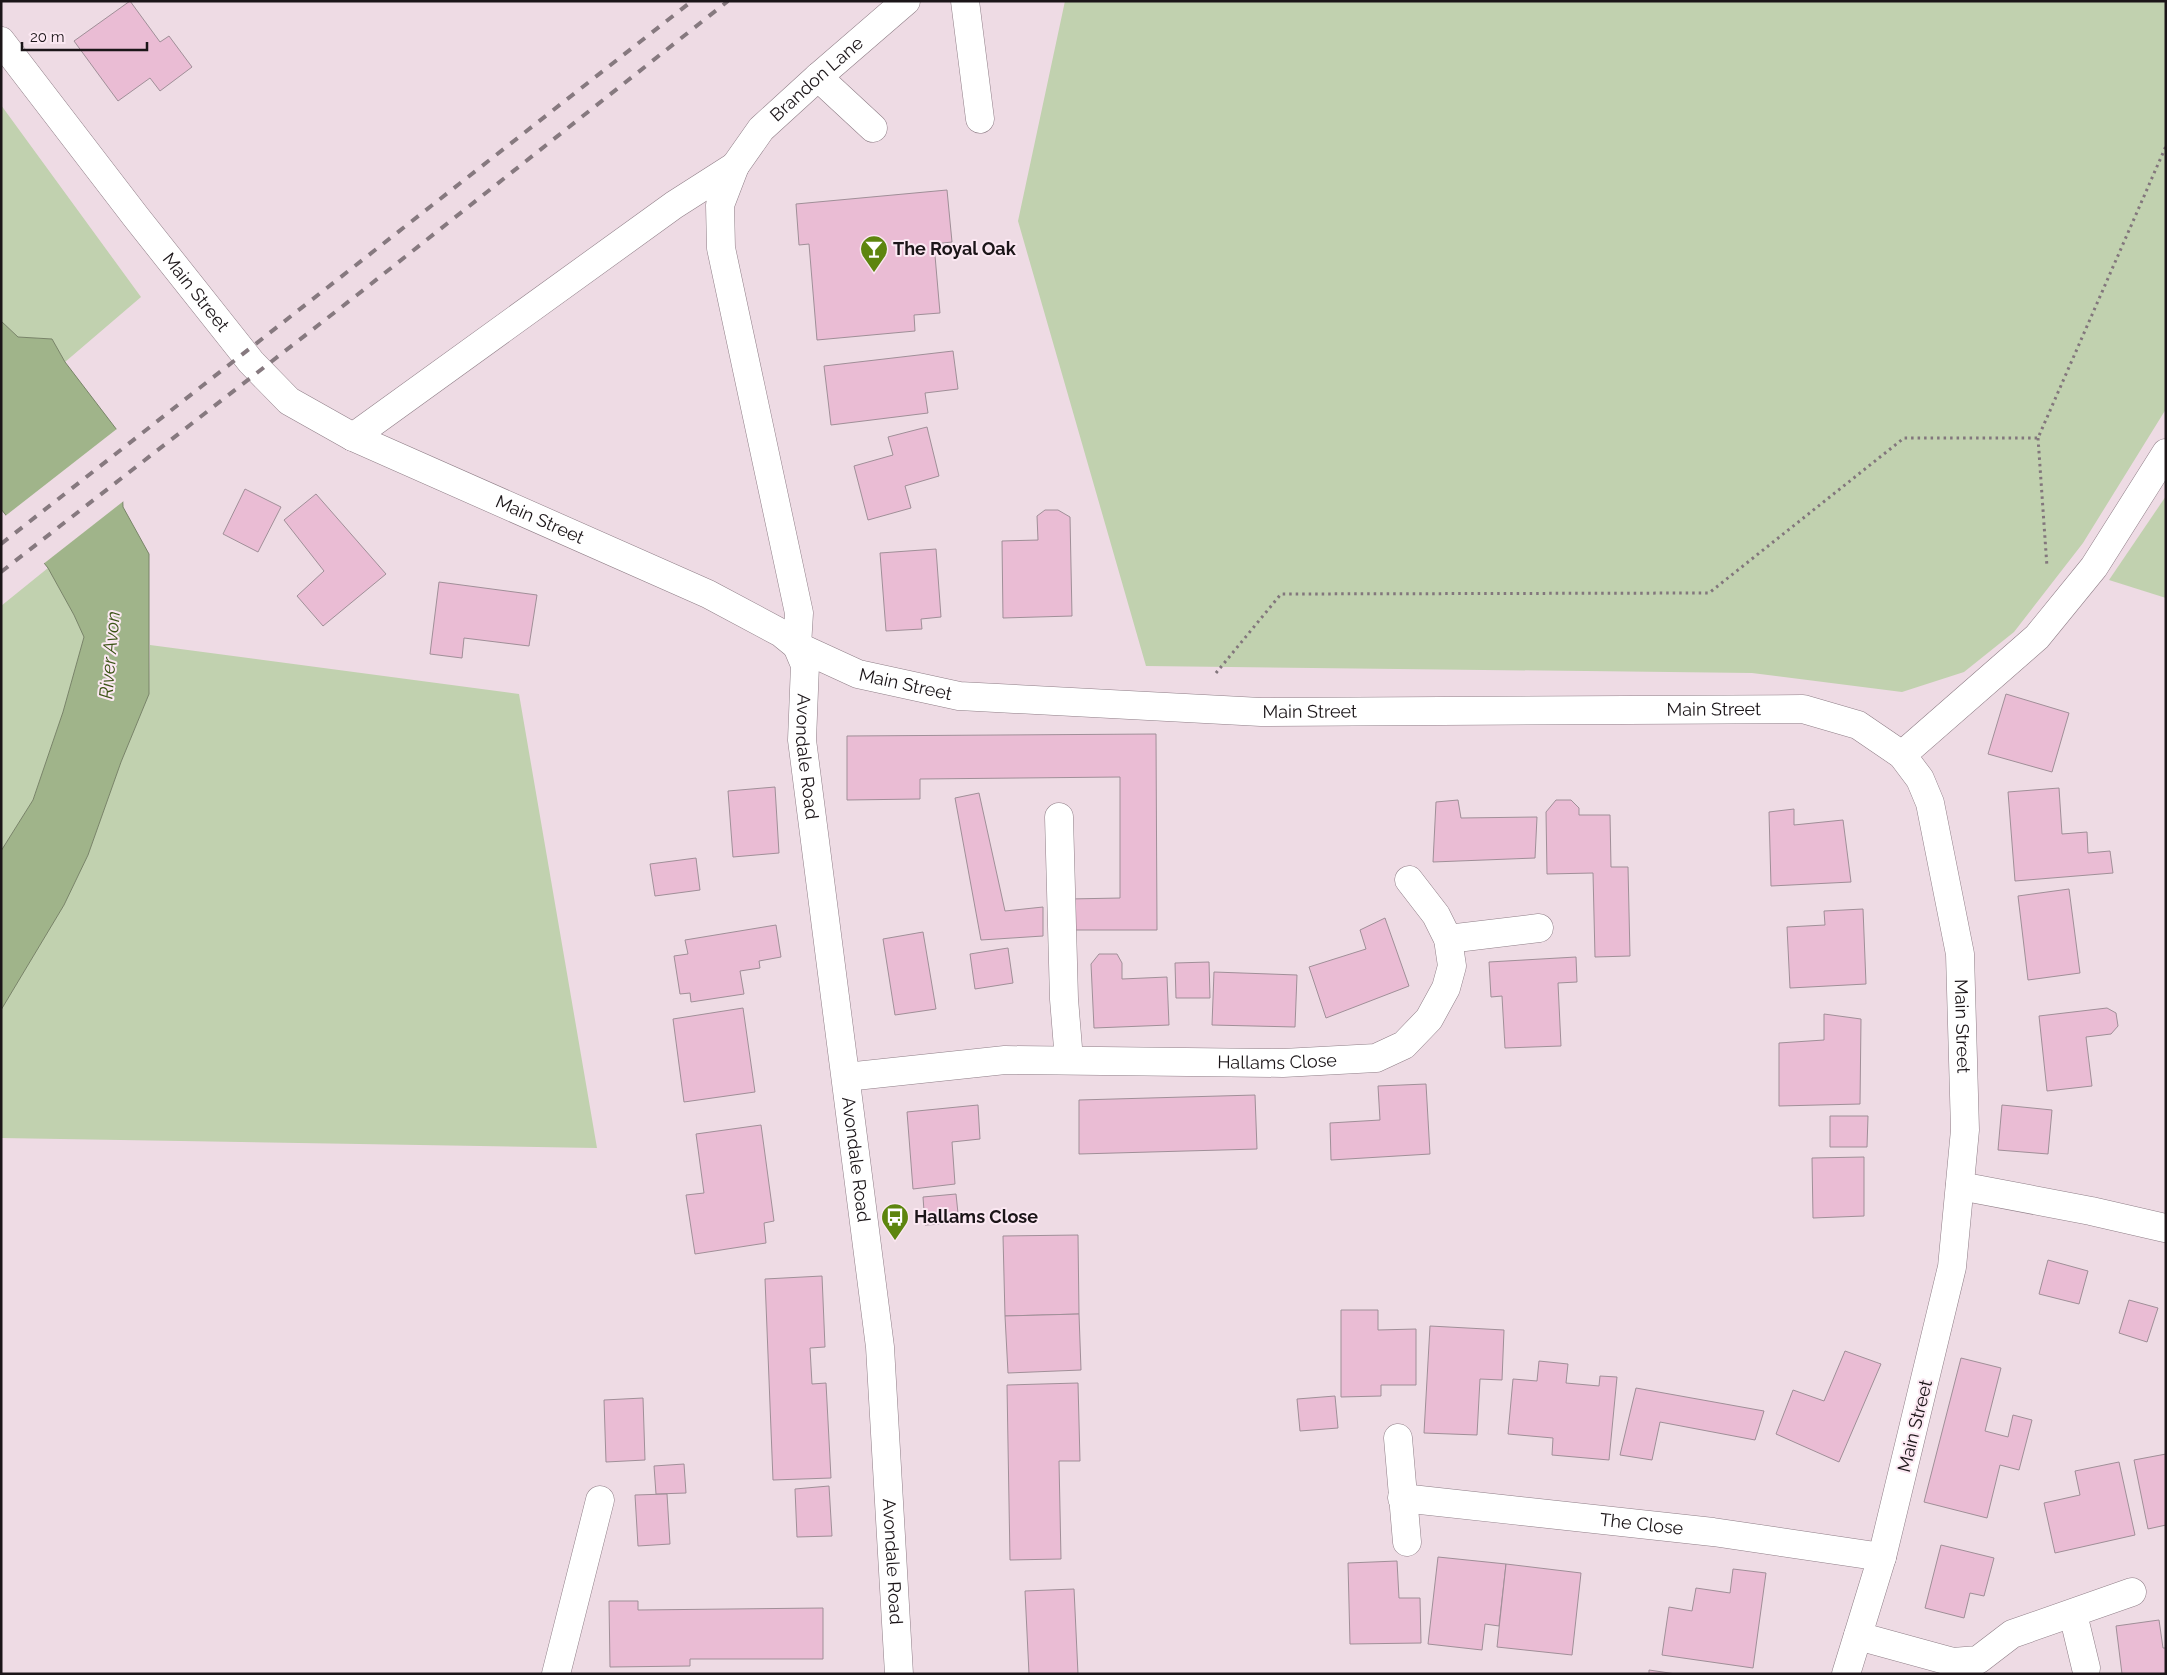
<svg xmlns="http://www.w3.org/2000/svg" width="2167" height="1675" viewBox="0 0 2167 1675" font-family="Raleway,sans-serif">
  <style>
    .green { fill: #c1d1af }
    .water { fill: #a0b48a; stroke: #788468 }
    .pier { fill: #eedbe4 }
    .building { fill: #eabcd4; stroke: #a08f98 }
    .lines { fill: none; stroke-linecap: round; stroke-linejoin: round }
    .minor-casing { stroke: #8f7e87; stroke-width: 29 }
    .path { stroke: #82767c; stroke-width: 3; stroke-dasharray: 2.5 4; stroke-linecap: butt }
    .minor { stroke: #fff; stroke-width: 28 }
    .rail { stroke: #86797f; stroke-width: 4; stroke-dasharray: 9 9; stroke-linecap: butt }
    .labels { text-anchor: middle; stroke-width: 4; stroke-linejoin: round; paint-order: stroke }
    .street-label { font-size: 18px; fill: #1b1518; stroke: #fbe8f2 }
    .poi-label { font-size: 18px; font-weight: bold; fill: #1b1518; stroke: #fbe8f2; text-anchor: start }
    .water-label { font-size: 19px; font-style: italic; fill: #3b5315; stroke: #fbe8f2 }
  </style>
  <rect width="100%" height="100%" fill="#eedbe4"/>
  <g class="green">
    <path d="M1065,1H2166V409L2083,543L2014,632L1964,672L1902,692L1752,673L1146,666L1018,221Z"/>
    <path d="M1,105L141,297L65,362L52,339L18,337L1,321Z"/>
    <path d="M2166,496V598L2109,580Z"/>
    <path d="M48,568L74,615L84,637L63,712L33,800L1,851V606Z"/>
    <path d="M150,645L519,694L597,1148L1,1138V1010L64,905L88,855L121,762L149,694Z"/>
  </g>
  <path class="water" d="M1,321L18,337L52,339L65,362L120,434L123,507L149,554V694L121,762L88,855L64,905L1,1010V851L33,800L63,712L84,637L74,615L48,568L1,509Z"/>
  <path class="pier" d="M118,428L123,434L125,500L42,565L4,517Z"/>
  <g class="building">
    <path d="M130,1L160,42L169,36L192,67L160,91L150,78L118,101L74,41Z"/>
    <path d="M947,190L952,242L934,244L940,313L914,315L915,331L817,340L809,244L799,245L796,204Z"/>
    <path d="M953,351L958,389L925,393L928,413L831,425L824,366Z"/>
    <path d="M927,427L939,476L905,486L911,508L868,520L854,466L893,455L888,437Z"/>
    <path d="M245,489L281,507L258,552L223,534Z"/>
    <path d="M316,494L386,574L323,626L297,596L324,571L284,520Z"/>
    <path d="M1045,510H1058L1070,517L1072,616L1003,618L1002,541L1038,540L1037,516Z"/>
    <path d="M936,549L941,617L921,619L922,629L886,631L880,553Z"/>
    <path d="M439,582L537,595L529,646L464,638L462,658L430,654Z"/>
    <path d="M2006,694L2069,713L2052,772L1988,754Z"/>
    <path d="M1156,734L1157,930H1069V899L1120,898V777L920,779V799L847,800V736Z"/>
    <path d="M775,787L779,853L733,857L728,791Z"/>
    <path d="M2059,788L2062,834L2087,832L2088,853L2110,851L2113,873L2015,881L2008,792Z"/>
    <path d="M979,793L1005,911L1043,907V936L981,940L955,798Z"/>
    <path d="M1458,800L1461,818L1537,817L1535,858L1433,862L1436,802Z"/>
    <path d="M1556,800H1571L1579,808V815H1610L1611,867H1628L1630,956L1595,957L1593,873L1547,874L1546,812Z"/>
    <path d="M1794,809V825L1843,820L1851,882L1771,886L1769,812Z"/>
    <path d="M696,858L700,890L655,896L650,864Z"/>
    <path d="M2069,889L2080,973L2028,980L2018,896Z"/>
    <path d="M1863,909L1866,984L1790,988L1787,927L1825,925L1824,911Z"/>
    <path d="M1385,918L1409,986L1326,1018L1309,967L1366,949L1360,930Z"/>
    <path d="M776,925L781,957L759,961L760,968L740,971L744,994L691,1002L690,993L680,994L674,956L688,954L685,940Z"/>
    <path d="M923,932L936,1009L895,1015L883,939Z"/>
    <path d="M1008,948L1013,983L975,989L970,954Z"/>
    <path d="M1099,954H1117L1122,963V979L1167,977L1169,1025L1094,1028L1091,964Z"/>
    <path d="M1576,957L1577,982L1558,983L1561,1046L1505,1048L1502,996L1491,997L1489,962Z"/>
    <path d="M1209,962L1210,998H1176L1175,963Z"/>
    <path d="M1214,972L1297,975L1295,1027L1212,1025Z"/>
    <path d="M743,1008L755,1092L684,1102L673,1019Z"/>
    <path d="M2107,1008L2116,1013L2118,1026L2111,1034L2086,1037L2092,1086L2047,1091L2039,1016Z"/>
    <path d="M1824,1014L1861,1019L1860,1104L1779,1106V1043L1824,1040Z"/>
    <path d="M1426,1084L1430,1154L1331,1160L1330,1123L1380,1120L1378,1086Z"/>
    <path d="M1255,1095L1257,1149L1079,1154V1100Z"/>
    <path d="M978,1105L980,1139L952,1142L955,1184L913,1189L907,1112Z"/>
    <path d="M2002,1105L2052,1110L2048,1154L1998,1150Z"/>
    <path d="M1830,1116H1868L1867,1147H1830Z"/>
    <path d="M761,1125L774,1221L764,1223L766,1243L695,1254L686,1195L704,1193L696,1134Z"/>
    <path d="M1864,1157V1216L1813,1218L1812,1158Z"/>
    <path d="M956,1194L959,1223L925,1225L923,1197Z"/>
    <path d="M1078,1235L1079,1314L1005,1316L1003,1236Z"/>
    <path d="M2048,1260L2088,1271L2079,1304L2039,1294Z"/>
    <path d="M822,1276L825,1347L810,1348L812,1384L826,1383L831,1478L773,1480L765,1279Z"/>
    <path d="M2129,1300L2158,1308L2147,1342L2119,1333Z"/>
    <path d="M1341,1310H1378V1330L1416,1329V1385H1381V1396L1341,1397Z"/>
    <path d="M1079,1314L1081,1370L1008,1373L1005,1316Z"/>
    <path d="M1430,1326L1504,1330L1502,1380L1480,1379L1477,1435L1424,1433Z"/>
    <path d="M1845,1351L1881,1364L1839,1462L1776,1434L1793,1390L1824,1401Z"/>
    <path d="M1961,1358L2001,1368L1985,1431L2008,1437L2013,1415L2032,1420L2019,1470L2000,1465L1987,1518L1924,1502Z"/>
    <path d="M1539,1361L1568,1364L1566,1383L1599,1386L1600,1376L1617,1377L1609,1460L1552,1455L1553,1438L1508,1434L1513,1379L1537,1381Z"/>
    <path d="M1078,1383L1080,1461H1059L1061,1559L1010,1560L1007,1385Z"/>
    <path d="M1636,1388L1764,1411L1755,1440L1660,1422L1652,1460L1620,1455Z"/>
    <path d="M1335,1396L1338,1428L1300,1431L1297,1399Z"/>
    <path d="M643,1398L645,1460L606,1462L604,1400Z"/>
    <path d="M2166,1454V1525L2148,1529L2134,1460Z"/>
    <path d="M2119,1462L2135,1535L2055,1553L2044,1503L2080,1495L2075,1471Z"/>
    <path d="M684,1464L686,1493L656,1494L654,1466Z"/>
    <path d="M829,1486L832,1536L797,1537L795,1489Z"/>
    <path d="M667,1494L670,1544L638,1546L635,1495Z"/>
    <path d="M1941,1545L1994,1558L1984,1596L1970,1593L1964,1618L1925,1608Z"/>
    <path d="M1438,1557L1506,1564L1499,1626L1485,1624L1482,1650L1428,1644Z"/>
    <path d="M1397,1561L1399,1598H1420L1421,1643L1350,1644L1348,1563Z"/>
    <path d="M1506,1564L1581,1573L1572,1655L1497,1647Z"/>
    <path d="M1733,1569L1766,1573L1753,1668L1662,1655L1669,1607L1692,1611L1696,1588L1730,1593Z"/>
    <path d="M1074,1589L1078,1674H1029L1025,1591Z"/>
    <path d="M609,1601H638V1610L823,1608V1659H690V1666L610,1667Z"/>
    <path d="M2159,1620L2163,1648H2166V1674H2122L2116,1626Z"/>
    <path d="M1649,1670L1676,1674H1649Z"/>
  </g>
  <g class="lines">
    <g class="minor-casing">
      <g id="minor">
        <path d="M965,1L980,119"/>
        <path id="s1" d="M1,41L136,217L251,362L289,401L353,437L708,594L781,633L797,646L858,674L959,696L1261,712L1803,709L1858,725L1902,755L1920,779L1930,803L1960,954L1965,1130L1952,1267L1882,1557L1846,1674"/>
        <path d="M818,77L873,128"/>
        <path id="s2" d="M735,166L761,129L818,77L906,1"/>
        <path id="s3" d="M353,437L674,205L735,166L720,205L721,248L799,613L797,646L805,665L802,740L880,1347L899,1674"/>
        <path d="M1902,755L2037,637L2094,567L2166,453"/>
        <path d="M1059,817L1064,999L1069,1060"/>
        <path d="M1448,939L1539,928"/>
        <path id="s4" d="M846,1077L1005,1060L1283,1063L1376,1058L1404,1045L1429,1019L1446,988L1452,966L1448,939L1436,915L1409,880"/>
        <path d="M1960,1186L2091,1211L2165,1228"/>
        <path d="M1398,1438L1407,1542"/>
        <path id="s5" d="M1402,1498L1713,1532L1882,1557"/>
        <path d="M2073,1614L2086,1668"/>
        <path d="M1858,1636L1953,1662L1978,1660L2012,1634L2132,1592"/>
        <path d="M556,1674L600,1500"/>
      </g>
    </g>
    <g class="path">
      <path d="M2038,438L2047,567"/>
      <path d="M1216,673L1281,594L1709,593L1904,438H2038L2166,146"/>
    </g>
    <use href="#minor" class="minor"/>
    <g class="rail">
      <path d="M1,544L692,1"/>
      <path d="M1,572L357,295L728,1"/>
    </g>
  </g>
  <defs>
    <g id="bar-pin" transform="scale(1.4375)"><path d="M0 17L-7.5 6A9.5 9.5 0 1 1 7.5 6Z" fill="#5d850e" stroke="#fbe8f2"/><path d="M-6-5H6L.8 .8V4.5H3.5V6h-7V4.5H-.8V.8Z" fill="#fff"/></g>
    <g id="bus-pin" transform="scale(1.4375)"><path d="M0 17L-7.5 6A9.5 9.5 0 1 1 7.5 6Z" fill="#5d850e" stroke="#fbe8f2"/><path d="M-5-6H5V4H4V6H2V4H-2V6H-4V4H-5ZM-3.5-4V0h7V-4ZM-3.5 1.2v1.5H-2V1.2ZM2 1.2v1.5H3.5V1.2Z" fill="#fff"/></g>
  </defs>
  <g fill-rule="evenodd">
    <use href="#bar-pin" x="874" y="249"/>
    <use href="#bus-pin" x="895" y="1217"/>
  </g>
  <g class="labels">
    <g class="street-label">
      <text dy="6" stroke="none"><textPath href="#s2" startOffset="120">Brandon Lane</textPath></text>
      <text dy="6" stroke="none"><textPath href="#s1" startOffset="318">Main Street</textPath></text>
      <text dy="6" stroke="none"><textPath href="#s1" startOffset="739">Main Street</textPath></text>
      <text dy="6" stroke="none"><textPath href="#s1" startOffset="1142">Main Street</textPath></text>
      <text dy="6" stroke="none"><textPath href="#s1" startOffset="1952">Main Street</textPath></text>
      <text dy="6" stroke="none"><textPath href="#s1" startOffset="1548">Main Street</textPath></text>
      <text dy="6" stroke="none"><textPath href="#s3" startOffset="1072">Avondale Road</textPath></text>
      <text dy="6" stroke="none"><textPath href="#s1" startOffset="2434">Main Street</textPath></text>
      <text dy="6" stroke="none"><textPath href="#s4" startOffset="432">Hallams Close</textPath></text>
      <text dy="6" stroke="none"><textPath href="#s3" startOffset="1478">Avondale Road</textPath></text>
      <text transform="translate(1915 1426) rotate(-76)" y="6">Main Street</text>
      <text dy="6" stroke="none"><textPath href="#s5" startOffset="241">The Close</textPath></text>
      <text dy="6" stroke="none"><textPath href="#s3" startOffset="1882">Avondale Road</textPath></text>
    </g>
    <g class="poi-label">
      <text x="893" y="255">The Royal Oak</text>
      <text x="914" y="1223">Hallams Close</text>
    </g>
    <g class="water-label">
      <text transform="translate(109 655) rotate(-85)" y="7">River Avon</text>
    </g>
  </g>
  <rect width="2167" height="1675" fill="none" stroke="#1b1518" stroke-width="5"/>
  <path d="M22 42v8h125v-8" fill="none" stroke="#1b1518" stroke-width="2.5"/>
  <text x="30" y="42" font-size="15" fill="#1b1518" stroke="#fbe8f2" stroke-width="4" paint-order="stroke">20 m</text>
</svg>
